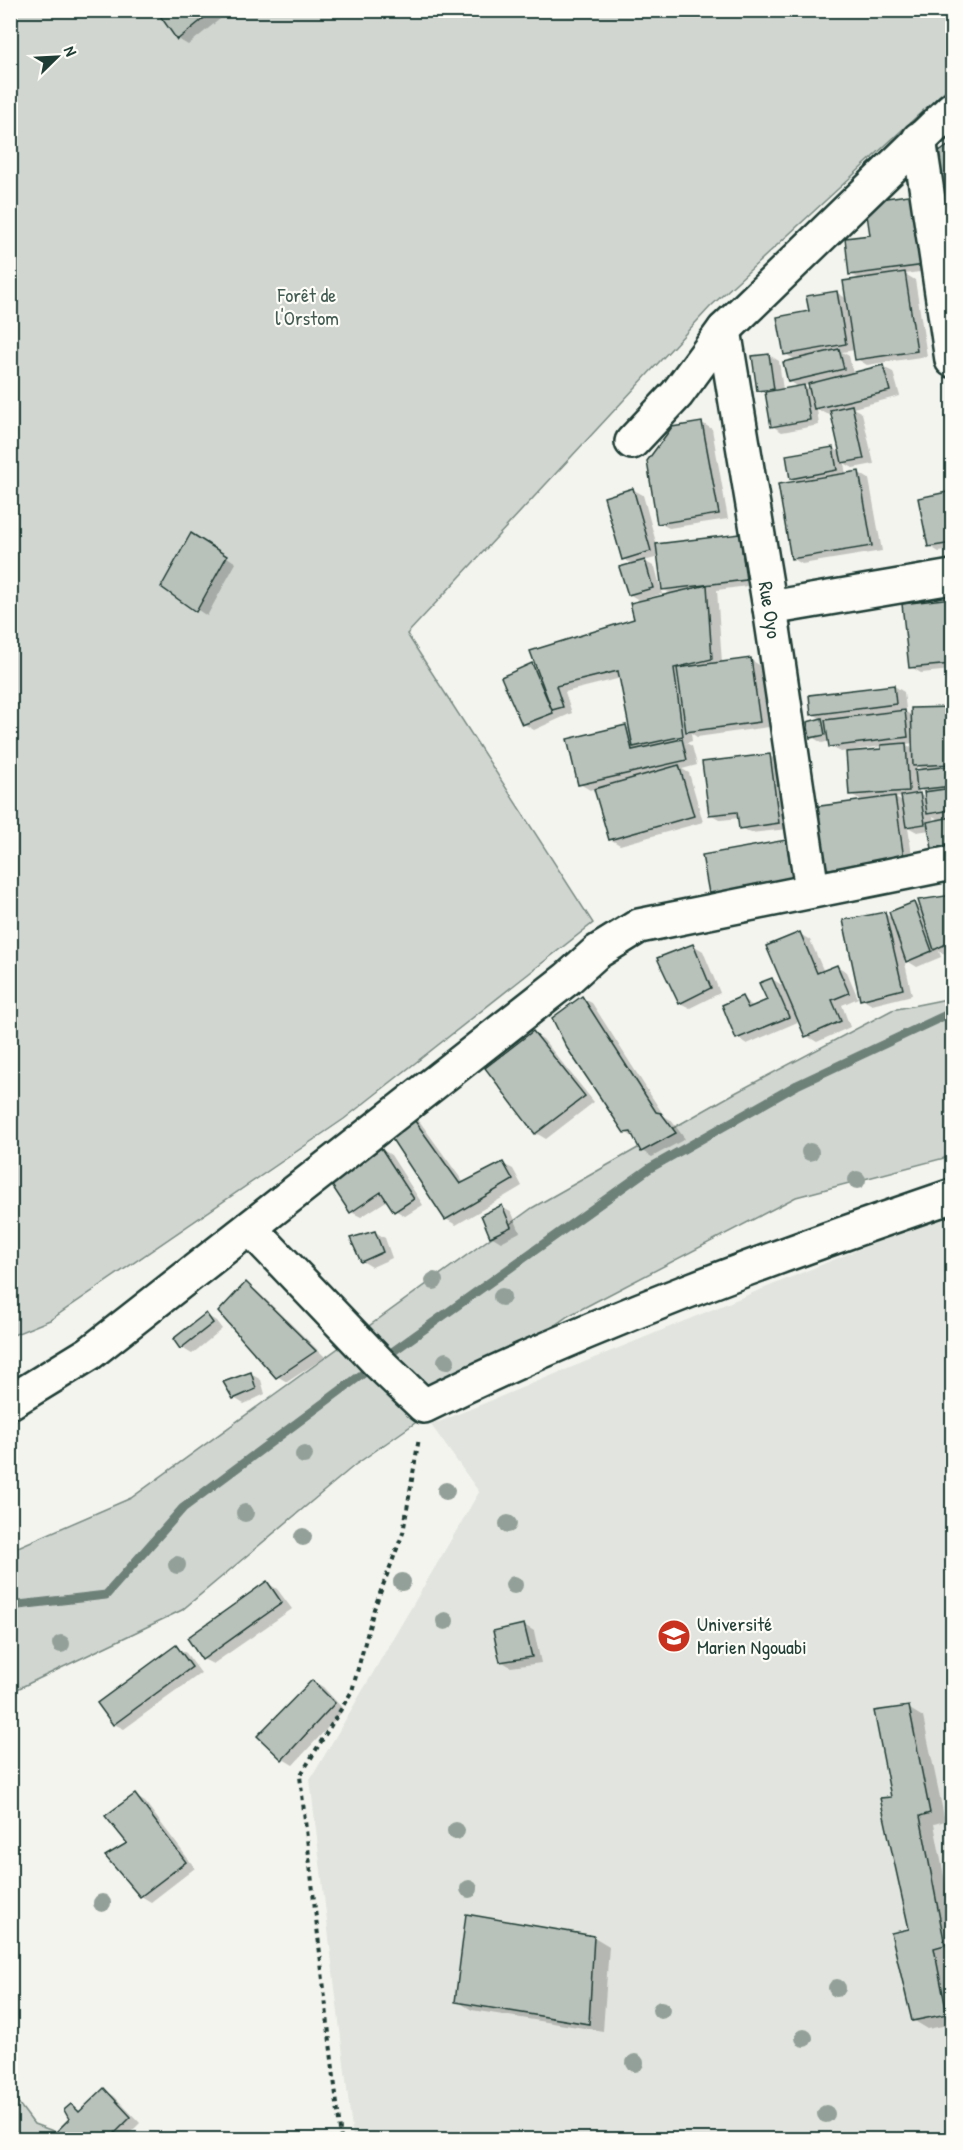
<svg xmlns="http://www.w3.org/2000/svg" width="963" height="2150" viewBox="0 0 963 2150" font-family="'Patrick Hand',sans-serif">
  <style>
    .built { fill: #e2e5df }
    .green { fill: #d1d6d1; stroke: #788a82; stroke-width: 1.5 }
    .shadow { fill: #0003; fill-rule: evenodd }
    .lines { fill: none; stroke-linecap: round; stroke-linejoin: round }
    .stream { stroke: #6e8179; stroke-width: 9 }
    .building { fill: #b9c1bb; stroke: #1f3d34; stroke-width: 1.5 }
    .minor-casing { stroke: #1f3d34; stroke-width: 38 }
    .path { stroke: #1f3d34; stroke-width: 4; stroke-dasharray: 4.5 4.5; stroke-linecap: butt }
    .minor { stroke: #fdfcf7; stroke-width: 33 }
    .tree { fill: #93a099 }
    .labels { text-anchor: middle; stroke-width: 4.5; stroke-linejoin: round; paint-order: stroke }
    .park-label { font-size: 20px; fill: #435c53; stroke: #fdfcf7 }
    .street-label { font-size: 20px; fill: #1f3d34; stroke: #fdfcf7 }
    .poi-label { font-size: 20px; fill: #1f3d34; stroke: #fdfcf7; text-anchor: start }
  </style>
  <rect width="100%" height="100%" fill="#f4f4ef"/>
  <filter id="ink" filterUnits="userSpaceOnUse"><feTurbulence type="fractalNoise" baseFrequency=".0167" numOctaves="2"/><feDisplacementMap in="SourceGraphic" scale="12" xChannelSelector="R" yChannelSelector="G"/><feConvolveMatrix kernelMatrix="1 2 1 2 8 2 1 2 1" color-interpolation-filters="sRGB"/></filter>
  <g filter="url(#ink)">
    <path class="built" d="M952,1211V2139H353L310,1780L479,1492L431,1425Z"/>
    <g class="green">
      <path d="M11,11H952V84L711,306L407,634L593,923L344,1119L50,1320L11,1336Z"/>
      <path d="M952,998V1156L796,1197L568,1316L355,1465L182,1610L11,1692V1550L131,1498L532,1208L735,1093L892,1010Z"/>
      <path d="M10,2092L34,2124L75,2139H11Z"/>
    </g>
    <g class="shadow">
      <path d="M158,10H231L188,45L178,39Z"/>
      <path d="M952,145V193H951L941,187L936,156Z"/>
      <path d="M846,239L934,270L905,274L915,280L927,356L867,365L857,359L855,350L842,352L849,356L853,374L883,367L893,372L900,396L853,408L862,413L874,464L853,468L844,463L846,475L859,473L869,479L882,551L802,564L792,558L800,482L792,478L832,448L841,453L832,413L826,414L817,409L819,425L782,432L772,426L767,395L759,390L769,355L779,361L783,390L799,387L789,381L796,360L785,354L811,313L836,292L847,299L862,280L850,274ZM809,385L811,390L803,386Z"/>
      <path d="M702,423L712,429L728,519L669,528L659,523Z"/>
      <path d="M632,489L643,495L657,546L740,535L750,541L755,585L717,590L722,663L751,660L761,666L769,727L697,737L691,733L692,741L686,743L692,746L697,765L682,769L689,773L703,822L620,845L610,839L596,788L590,790L580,784L626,727L631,729L621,678L565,692L572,713L534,730L524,724L532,665L538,668L636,620L642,602L629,594L634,565L624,559ZM659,557L663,589L673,595L646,601V598L662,594L655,567L644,561Z"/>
      <path d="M952,493V550L939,552L929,546L920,499Z"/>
      <path d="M202,540L236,563L207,616L163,587Z"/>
      <path d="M952,599V670L921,673L911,667L904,605Z"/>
      <path d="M894,686L904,692L906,709L902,710L913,716L912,710L952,708V857L930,830L917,832L908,827L913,864L834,875L823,869L864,802L851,794L883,751L882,746L841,752L830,746V741L822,743L812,737L809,723L823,720L813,714ZM914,743V749L905,744ZM917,766L925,771L917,772ZM919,789L926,793V798L919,794ZM902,797L903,802L895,798ZM933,816L941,821L934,822Z"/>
      <path d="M770,756L780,762L788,829L751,833L740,828L739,818L721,820L710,814Z"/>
      <path d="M786,842L796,848L803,889L722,904Z"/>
      <path d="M952,896V951L945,955L939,951L941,957L917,967L904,959L912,995L872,1005L862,999L885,914L893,919L914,904L922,908L919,902Z"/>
      <path d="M800,934L810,940L824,972L837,966L847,972L858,998L842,1005L850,1027L817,1042L807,1036L800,1021L747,1044L737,1038L742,998L754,1007L769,1001L772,979L785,987Z"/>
      <path d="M693,945L703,951L720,993L690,1008L680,1003Z"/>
      <path d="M582,998L592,1003L664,1116L671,1120L685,1139L652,1157L642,1151L636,1139L625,1132Z"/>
      <path d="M533,1033L543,1039L594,1102L546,1139L536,1133Z"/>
      <path d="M410,1116L420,1122L464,1183L503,1164L513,1169L522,1186L456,1225L446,1219Z"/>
      <path d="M381,1149L391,1155L423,1205L405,1216L395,1210L388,1200L361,1217L351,1212Z"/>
      <path d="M502,1207L512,1213L520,1232L501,1242L491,1236Z"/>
      <path d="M375,1232L385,1238L392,1258L372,1267L362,1261Z"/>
      <path d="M246,1284L256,1290L325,1357L287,1382L277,1376Z"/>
      <path d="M206,1315L216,1321L222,1329L192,1354L182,1348L175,1339Z"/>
      <path d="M251,1374L261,1380L265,1394L244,1404L234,1398Z"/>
      <path d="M267,1583L277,1589L292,1609L213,1664L203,1659Z"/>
      <path d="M524,1625L534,1631L541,1663L511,1667L501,1661Z"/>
      <path d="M176,1647L186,1653L201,1673L124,1729L114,1724Z"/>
      <path d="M313,1681L323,1687L344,1710L293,1765L283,1759Z"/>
      <path d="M908,1708L923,1717L945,1821L934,1824L952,1917V1955L949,1956L952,1976V2024L928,2029L913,2020L910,1930L893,1798Z"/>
      <path d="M135,1796L145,1802L195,1868L151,1902L141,1896Z"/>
      <path d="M594,1937L609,1946L603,2031L472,2010L457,2001Z"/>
      <path d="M104,2090L114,2096L140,2123L123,2140L53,2137L71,2120V2105L82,2112Z"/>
    </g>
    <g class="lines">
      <path class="stream" d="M10,1606L106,1595L183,1508L388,1355L650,1168L797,1085L946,1015L952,1014"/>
    </g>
    <g class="building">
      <path d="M156,10H214L177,40Z"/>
      <path d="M952,143V185L940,188L935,155Z"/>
      <path d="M915,194L925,265L849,275L845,238L870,235L865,201Z"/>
      <path d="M905,272L917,351L855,360L843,281Z"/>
      <path d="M837,291L846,344L784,355L777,317L809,311L806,296Z"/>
      <path d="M839,349L844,369L788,382L783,362Z"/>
      <path d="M769,354L774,389L757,391L752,356Z"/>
      <path d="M883,365L890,391L814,409L808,384Z"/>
      <path d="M804,385L810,420L771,427L765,392Z"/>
      <path d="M852,405L864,459L842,463L830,410Z"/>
      <path d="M702,422L719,514L657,524L647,461L672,427Z"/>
      <path d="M833,447L837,470L790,479L786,455Z"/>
      <path d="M859,471L872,546L791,559L778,484Z"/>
      <path d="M633,488L651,551L622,560L604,497Z"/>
      <path d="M952,491V543L928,547L918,498Z"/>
      <path d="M191,533L227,556L196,612L161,587Z"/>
      <path d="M740,534L746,580L662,590L656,544Z"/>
      <path d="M645,560L653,588L628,595L619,567Z"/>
      <path d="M707,585L712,659L674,668L683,736L633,747L618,671L556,686L563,707L552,710L530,651L634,619L630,603Z"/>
      <path d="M952,598V664L909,668L902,604Z"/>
      <path d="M751,658L760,722L686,732L677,668Z"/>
      <path d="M532,663L553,713L522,725L501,677Z"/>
      <path d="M894,685L896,704L811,715L809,695Z"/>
      <path d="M952,707V764L913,766L911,708Z"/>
      <path d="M905,710L908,737L829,747L825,720Z"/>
      <path d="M822,718L825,735L810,738L807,722Z"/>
      <path d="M626,725L632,750L682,739L687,760L578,785L567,739Z"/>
      <path d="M906,743L909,791L849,795L846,752L881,749V745Z"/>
      <path d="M770,754L779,823L739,829L737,812L709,815L702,762Z"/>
      <path d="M679,765L694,816L609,840L594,789Z"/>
      <path d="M952,766V786L917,790L915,770Z"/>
      <path d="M952,788V810L927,814L924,792Z"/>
      <path d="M920,793L925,824L906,827L901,796Z"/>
      <path d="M895,796L904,859L822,870L813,807Z"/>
      <path d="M952,817V851L933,854L927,822Z"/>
      <path d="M786,840L794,884L710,899L702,855Z"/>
      <path d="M952,895V941L934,950L918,900Z"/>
      <path d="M914,902L932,951L906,962L889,912Z"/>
      <path d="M885,912L903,989L860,1000L843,920Z"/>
      <path d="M800,932L817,973L837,965L849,993L832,1000L841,1021L805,1037L766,946Z"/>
      <path d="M693,944L711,988L679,1004L657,958Z"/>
      <path d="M772,978L789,1017L736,1039L722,1005L742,996L748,1008L767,1000L759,983Z"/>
      <path d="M582,996L656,1112L661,1113L676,1133L641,1152L631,1132L624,1133L567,1048L552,1018Z"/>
      <path d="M533,1031L585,1096L535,1134L485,1068Z"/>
      <path d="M410,1114L460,1184L503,1162L513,1180L445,1220L386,1130Z"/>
      <path d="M381,1148L414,1199L394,1212L381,1192L350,1213L329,1181Z"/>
      <path d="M502,1205L511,1227L490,1237L481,1215Z"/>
      <path d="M375,1231L383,1252L361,1262L350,1238Z"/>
      <path d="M246,1282L316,1351L276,1378L218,1312Z"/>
      <path d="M206,1313L213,1323L180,1349L173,1339Z"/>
      <path d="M251,1372L256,1389L233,1399L223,1382Z"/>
      <path d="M267,1581L282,1603L202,1660L187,1638Z"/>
      <path d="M524,1624L532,1657L500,1662L493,1631Z"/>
      <path d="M176,1645L192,1667L113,1725L97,1703Z"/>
      <path d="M312,1680L335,1703L282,1760L257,1736Z"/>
      <path d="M909,1706L930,1813L920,1816L945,1945L934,1948L947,2014L912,2021L891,1933L909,1929L880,1798L891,1797L874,1711Z"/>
      <path d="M135,1794L186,1862L140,1897L105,1856L127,1843L105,1816Z"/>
      <path d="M466,1914L594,1936L589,2024L455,2002Z"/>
      <path d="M104,2088L131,2117L108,2140L51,2137L69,2119L64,2110L71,2104L79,2112Z"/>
    </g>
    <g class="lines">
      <g class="minor-casing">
        <g id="minor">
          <path d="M919,139L952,360"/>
          <path d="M724,330L770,608L812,890"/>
          <path d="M632,442L677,394L724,330L952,109"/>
          <path d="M770,608L952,577"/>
          <path d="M250,1228L379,1363L424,1406C594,1322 773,1257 952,1196"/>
          <path d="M10,1402L90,1353L567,979L597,952L639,926L952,863"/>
        </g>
      </g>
      <path class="path" d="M341,2140L300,1776L352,1691L374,1609L403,1533L419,1438"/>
      <use href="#minor" class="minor"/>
    </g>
    <g class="tree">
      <circle cx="810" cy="1152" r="9"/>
      <circle cx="857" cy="1180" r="9"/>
      <circle cx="434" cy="1281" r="9"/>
      <circle cx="502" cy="1297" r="9"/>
      <circle cx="446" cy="1361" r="9"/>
      <circle cx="304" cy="1455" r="9"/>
      <circle cx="446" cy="1491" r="9"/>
      <circle cx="245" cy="1513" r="9"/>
      <circle cx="508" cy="1524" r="9"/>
      <circle cx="303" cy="1537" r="9"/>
      <circle cx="177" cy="1565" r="9"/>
      <circle cx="402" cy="1582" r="9"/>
      <circle cx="514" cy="1585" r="9"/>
      <circle cx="445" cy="1621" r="9"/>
      <circle cx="61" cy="1644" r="9"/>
      <circle cx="456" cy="1831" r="9"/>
      <circle cx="469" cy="1889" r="9"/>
      <circle cx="102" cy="1903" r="9"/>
      <circle cx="837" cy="1988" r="9"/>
      <circle cx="661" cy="2010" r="9"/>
      <circle cx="804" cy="2038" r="9"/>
      <circle cx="635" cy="2063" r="9"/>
      <circle cx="826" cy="2114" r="9"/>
    </g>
  </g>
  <defs>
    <g id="university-disc" transform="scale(1.725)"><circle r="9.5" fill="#c8321e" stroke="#fdfcf7"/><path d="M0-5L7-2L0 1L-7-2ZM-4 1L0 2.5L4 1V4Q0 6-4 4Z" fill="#fff"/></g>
  </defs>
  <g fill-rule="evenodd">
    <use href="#university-disc" x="674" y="1636"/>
  </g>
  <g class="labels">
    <g class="park-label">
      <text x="307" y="302">Forêt de<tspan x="307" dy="23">l'Orstom</tspan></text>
    </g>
    <g class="street-label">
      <text transform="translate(770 610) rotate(81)" y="7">Rue Oyo</text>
    </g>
    <g class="poi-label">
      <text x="697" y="1631">Université<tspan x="697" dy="23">Marien Ngouabi</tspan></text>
    </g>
  </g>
  <rect width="963" height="2150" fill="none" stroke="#fdfcf7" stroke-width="36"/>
  <rect x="18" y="18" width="927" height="2114" fill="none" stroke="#1f3d34" stroke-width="2" filter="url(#ink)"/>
  <g transform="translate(57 57) rotate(66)" stroke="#fdfcf7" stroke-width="4.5" paint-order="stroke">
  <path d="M0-4.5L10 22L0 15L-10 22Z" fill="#1f3d34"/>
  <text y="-9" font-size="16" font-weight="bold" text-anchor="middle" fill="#1f3d34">N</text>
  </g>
</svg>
